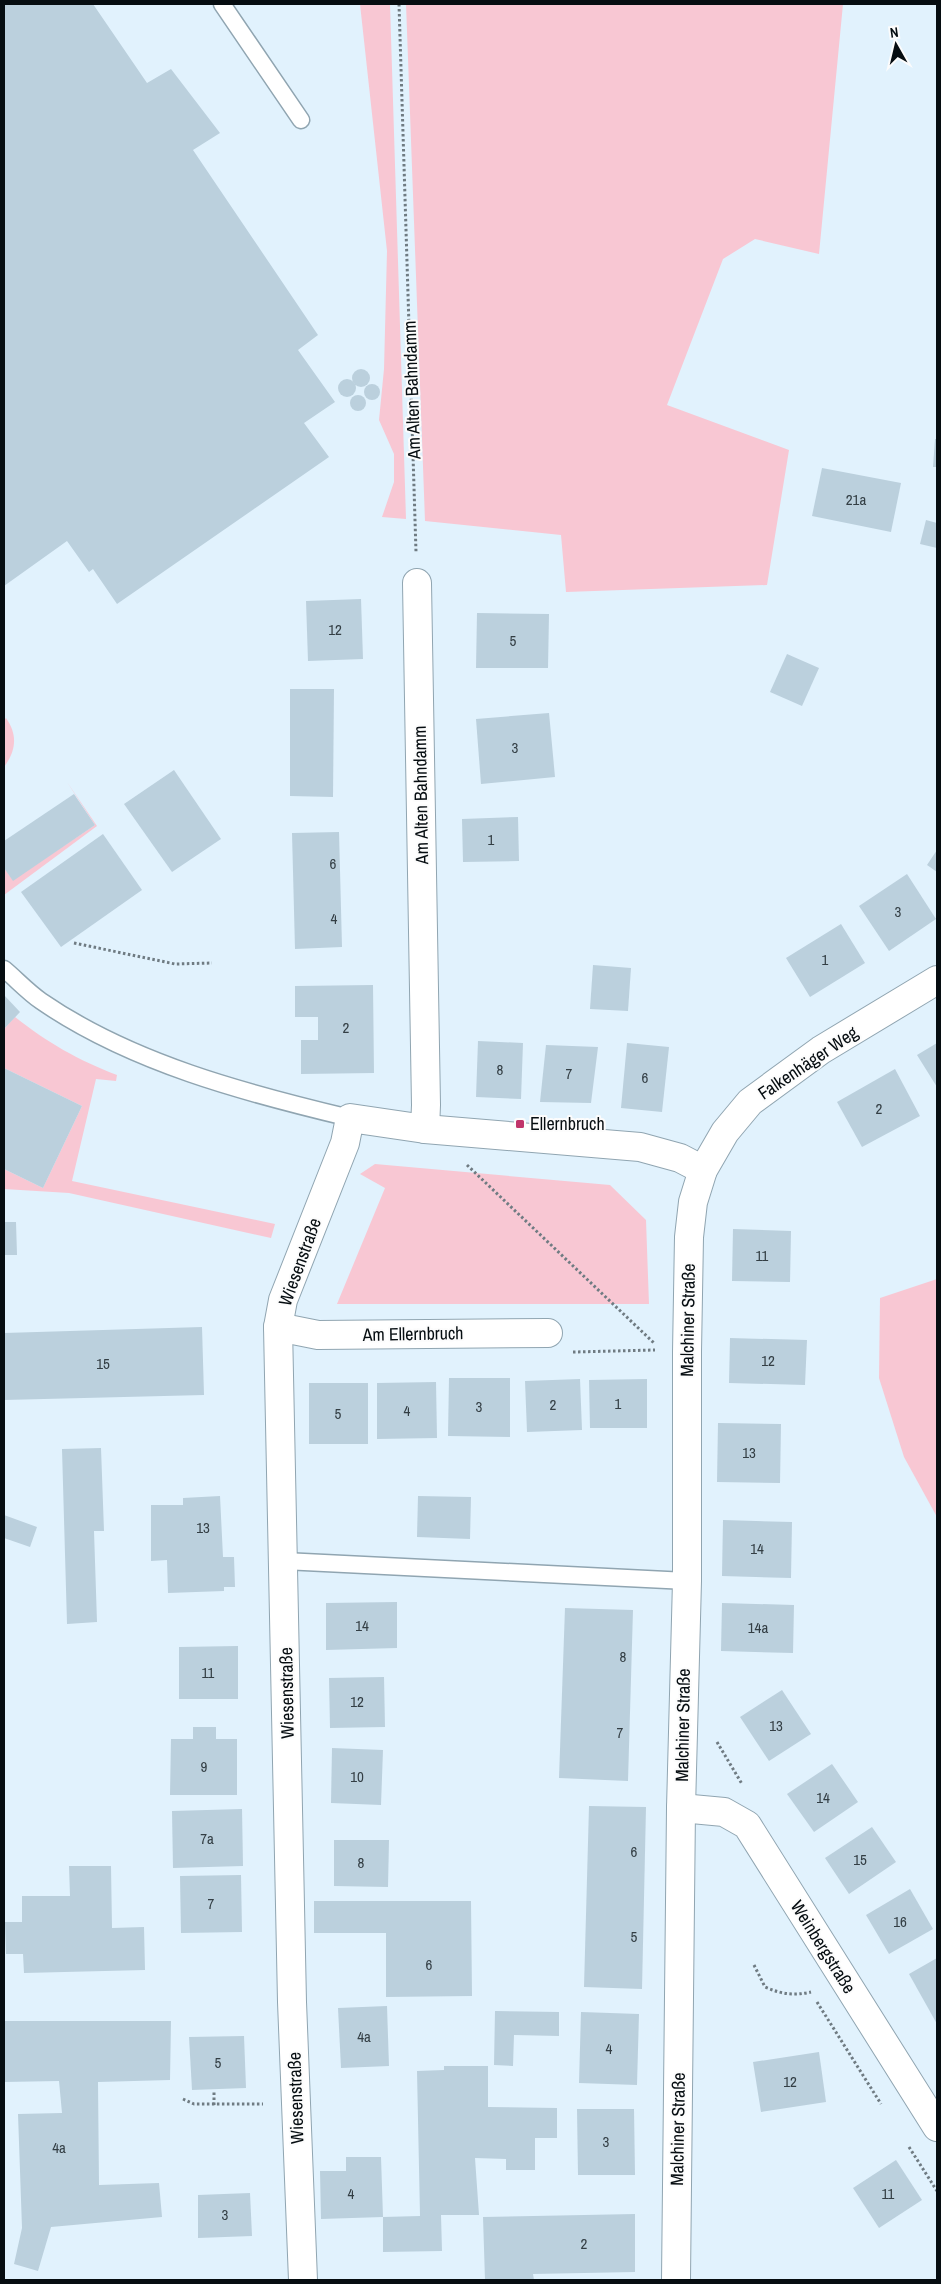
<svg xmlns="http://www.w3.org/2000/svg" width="941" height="2284" viewBox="0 0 941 2284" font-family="'Archivo Narrow',sans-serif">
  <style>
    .green { fill: #f8c7d3 }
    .building { fill: #bbd0dd }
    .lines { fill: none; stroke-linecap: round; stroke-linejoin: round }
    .lane-casing { stroke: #90a5b1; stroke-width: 19 }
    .street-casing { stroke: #90a5b1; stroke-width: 30 }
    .path { stroke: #6f7b82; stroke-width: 3; stroke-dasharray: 2.5 2.5; stroke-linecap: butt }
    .lane { stroke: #fff; stroke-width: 16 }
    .street { stroke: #fff; stroke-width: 28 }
    .poi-dot { fill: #c0346a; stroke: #fcfcfc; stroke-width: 2 }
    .labels { text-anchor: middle; stroke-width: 4; stroke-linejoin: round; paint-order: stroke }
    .number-label { font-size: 15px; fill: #333e44 }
    .street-label { font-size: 18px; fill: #060d11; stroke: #fcfcfc }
    .poi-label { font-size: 18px; fill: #060d11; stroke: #fcfcfc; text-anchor: start }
  </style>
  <rect width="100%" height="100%" fill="#e1f2fd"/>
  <g class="green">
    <path d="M360,4H390L406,519L382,517L394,482V454L379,420L384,369L387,251Z"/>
    <path d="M406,4H843L819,254L755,239L723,259L667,405L789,450L767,585L566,592L561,535L425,521Z"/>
    <path d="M6,718C18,735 16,751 4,767V720Z"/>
    <path d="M67,782L97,826L4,895V868L13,880L95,825Z"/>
    <path d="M15,1017C48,1043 78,1060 117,1075L116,1081L96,1079L72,1181L275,1224L271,1238L69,1193L4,1189V1169L43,1188L82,1106L4,1068V1029Z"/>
    <path d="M375,1164L610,1185L646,1220L649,1304H337L385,1188L360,1174Z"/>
    <path d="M937,1279V1517L904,1457L879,1378L880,1298Z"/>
  </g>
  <g class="building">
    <path d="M4,4H93L147,83L171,69L220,133L193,150L318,335L298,350L335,402L304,423L329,457L117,604L93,569L89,572L67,541L4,586Z"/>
    <circle cx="361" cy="378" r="9"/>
    <circle cx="347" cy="388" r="9"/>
    <circle cx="372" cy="392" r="8"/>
    <circle cx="358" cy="403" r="8"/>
    <path d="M935,439H937V467H933Z"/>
    <path d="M822,468L901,483L891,532L812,516Z"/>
    <path d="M926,520L937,523V548L920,544Z"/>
    <path d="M361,599L363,659L308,661L306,601Z"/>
    <path d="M477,613L549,614L548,668H476Z"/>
    <path d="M787,654L819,668L802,706L770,692Z"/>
    <path d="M290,689H334L333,797L290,796Z"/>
    <path d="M549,713L555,777L481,784L476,719Z"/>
    <path d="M174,770L221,839L172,872L124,804Z"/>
    <path d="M74,794L95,825L13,881L4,868V841Z"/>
    <path d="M518,817L519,861L463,862L462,819Z"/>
    <path d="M339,832L342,947L295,949L292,833Z"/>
    <path d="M103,834L142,890L61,947L21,892Z"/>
    <path d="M937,850V872L927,865Z"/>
    <path d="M907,874L936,919L889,951L859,906Z"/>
    <path d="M841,924L865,963L810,997L786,958Z"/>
    <path d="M593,965L631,968L628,1011L590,1009Z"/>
    <path d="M373,985L374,1073L301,1074V1040H318V1017H295V986Z"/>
    <path d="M4,995L20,1012L4,1029Z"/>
    <path d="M478,1041L523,1043L521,1099L476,1097Z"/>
    <path d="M627,1043L669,1047L662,1112L621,1108Z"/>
    <path d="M937,1043V1087L917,1055Z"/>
    <path d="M546,1045L598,1047L591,1103L540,1102Z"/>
    <path d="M4,1068L82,1106L43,1188L4,1169Z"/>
    <path d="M895,1069L920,1116L862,1147L837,1102Z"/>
    <path d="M4,1222H16L17,1255H4Z"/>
    <path d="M733,1229L791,1231L790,1282L732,1281Z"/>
    <path d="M202,1327L204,1395L4,1400V1333Z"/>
    <path d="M730,1338L807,1340L805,1385L729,1383Z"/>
    <path d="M449,1378H510V1437L448,1436Z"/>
    <path d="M580,1379L582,1430L527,1432L525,1381Z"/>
    <path d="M647,1379V1428H590L589,1380Z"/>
    <path d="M436,1382L437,1438L377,1439V1383Z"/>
    <rect x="309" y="1383" width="59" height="61"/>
    <path d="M718,1423L781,1424L780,1483L717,1482Z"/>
    <path d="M101,1448L104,1531H94L97,1622L67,1624L62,1449Z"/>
    <path d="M220,1496L223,1557H234L235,1587H224V1591L168,1593L167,1560L151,1561V1505H183V1498Z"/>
    <path d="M418,1496L471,1497L470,1539L417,1537Z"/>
    <path d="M4,1515L37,1527L30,1547L4,1538Z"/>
    <path d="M723,1520L792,1522L791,1578L722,1576Z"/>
    <path d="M397,1602V1648L326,1650V1603Z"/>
    <path d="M722,1603L794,1605L793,1653L721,1651Z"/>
    <path d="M565,1608L633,1610L628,1781L559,1778Z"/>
    <path d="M238,1646V1699H179V1647Z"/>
    <path d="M384,1677L385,1727L330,1728L329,1678Z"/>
    <path d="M782,1690L811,1734L769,1761L740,1717Z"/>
    <path d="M193,1727H216V1739H237V1795H170L171,1739H193Z"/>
    <path d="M332,1748L383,1750L381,1805L331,1803Z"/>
    <path d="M832,1764L858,1802L814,1832L787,1794Z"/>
    <path d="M589,1806L646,1807L642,1989L584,1987Z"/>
    <path d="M242,1809L243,1866L173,1868L172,1811Z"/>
    <path d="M872,1827L896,1862L849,1894L825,1858Z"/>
    <path d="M334,1840H389L388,1887L334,1886Z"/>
    <path d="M69,1866H111L112,1928L144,1927L145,1970L24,1973L23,1954H6L5,1922H22V1896H70Z"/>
    <path d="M241,1875L242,1932L181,1933L180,1876Z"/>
    <path d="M910,1889L933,1929L889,1954L866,1915Z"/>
    <path d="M314,1901H471L472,1996L386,1997V1933H314Z"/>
    <path d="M937,1958V2024L909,1974Z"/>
    <path d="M387,2006L389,2066L341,2068L338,2008Z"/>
    <path d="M495,2011L559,2012V2036L514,2035L513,2066L494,2065Z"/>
    <path d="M581,2012L639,2014L637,2085L579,2083Z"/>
    <path d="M4,2021H171L170,2080L98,2082L99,2185L159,2183L162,2217L51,2227L38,2271L14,2264L22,2228L18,2114L62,2113L59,2081L4,2082Z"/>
    <path d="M244,2036L246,2088L192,2090L189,2037Z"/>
    <path d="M819,2052L826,2102L761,2112L753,2062Z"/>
    <path d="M444,2066H488V2107L557,2108V2138H535V2170H506V2159L475,2158L479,2215H441L442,2251L383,2252V2217L420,2216L417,2071L444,2070Z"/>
    <path d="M577,2109H634L635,2175H578Z"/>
    <path d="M346,2157H381L383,2217L321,2219L320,2171H346Z"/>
    <path d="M896,2160L922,2200L879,2228L853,2188Z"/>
    <path d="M250,2193L252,2236L198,2238V2195Z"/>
    <path d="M635,2214V2272L533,2274L534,2280H485L483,2217Z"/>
  </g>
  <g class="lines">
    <g class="lane-casing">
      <g id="lane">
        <path d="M222,4L301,120"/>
        <path d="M4,969C16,979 28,992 41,1001C131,1063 245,1093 350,1118"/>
        <path d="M284,1561L687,1581"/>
      </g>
    </g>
    <g class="street-casing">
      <g id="street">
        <path d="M417,583L426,1105L425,1129"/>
        <path d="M278,1327L318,1335L548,1333"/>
        <path d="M681,1808L724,1812L747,1825L937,2127"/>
        <path d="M303,2280L292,2002L278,1327L283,1300L345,1143L350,1118L425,1129L640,1147L680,1158L703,1170"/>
        <path d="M676,2280L681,1808L687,1581V1352L689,1237L693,1202L703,1170L725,1132L750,1102L821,1050L937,980"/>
      </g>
    </g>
    <g class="path">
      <path d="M399,4L416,552"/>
      <path d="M74,943L175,964L212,963"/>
      <path d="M467,1165L654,1343"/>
      <path d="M573,1352L655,1350"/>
      <path d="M717,1742L742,1784"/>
      <path d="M754,1965L765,1987C781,1994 794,1996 811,1992"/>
      <path d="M817,2002L881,2104"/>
      <path d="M183,2099L194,2104H263"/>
      <path d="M214,2105V2090"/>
      <path d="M909,2147L937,2191"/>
    </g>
    <use href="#lane" class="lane"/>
    <use href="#street" class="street"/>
  </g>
  <rect class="poi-dot" x="515" y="1119" width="10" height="10" rx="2.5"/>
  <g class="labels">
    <g class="number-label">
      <text x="856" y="505">21a</text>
      <text x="335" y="635">12</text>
      <text x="513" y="646">5</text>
      <text x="515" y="753">3</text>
      <text x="491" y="845">1</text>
      <text x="333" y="869">6</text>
      <text x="898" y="917">3</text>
      <text x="334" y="924">4</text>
      <text x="825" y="965">1</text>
      <text x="346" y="1033">2</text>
      <text x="500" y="1075">8</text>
      <text x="569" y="1079">7</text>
      <text x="645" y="1083">6</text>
      <text x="879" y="1114">2</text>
      <text x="762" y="1261">11</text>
      <text x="768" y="1366">12</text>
      <text x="103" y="1369">15</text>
      <text x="618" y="1409">1</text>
      <text x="553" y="1410">2</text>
      <text x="479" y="1412">3</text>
      <text x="407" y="1416">4</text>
      <text x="338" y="1419">5</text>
      <text x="749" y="1458">13</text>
      <text x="203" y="1533">13</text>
      <text x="757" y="1554">14</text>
      <text x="362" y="1631">14</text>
      <text x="758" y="1633">14a</text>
      <text x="623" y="1662">8</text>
      <text x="208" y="1678">11</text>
      <text x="357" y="1707">12</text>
      <text x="776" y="1731">13</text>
      <text x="620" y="1738">7</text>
      <text x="204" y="1772">9</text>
      <text x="357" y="1782">10</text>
      <text x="823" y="1803">14</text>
      <text x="207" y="1844">7a</text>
      <text x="634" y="1857">6</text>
      <text x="860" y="1865">15</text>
      <text x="361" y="1868">8</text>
      <text x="211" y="1909">7</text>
      <text x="900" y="1927">16</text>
      <text x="634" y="1942">5</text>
      <text x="429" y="1970">6</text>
      <text x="364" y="2042">4a</text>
      <text x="609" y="2054">4</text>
      <text x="218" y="2068">5</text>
      <text x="790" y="2087">12</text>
      <text x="606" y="2147">3</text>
      <text x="59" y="2153">4a</text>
      <text x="351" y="2199">4</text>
      <text x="888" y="2199">11</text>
      <text x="225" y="2220">3</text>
      <text x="584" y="2249">2</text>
    </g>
    <g class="street-label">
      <text transform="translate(412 390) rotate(-92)" y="6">Am Alten Bahndamm</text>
      <text transform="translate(421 795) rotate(-91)" y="6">Am Alten Bahndamm</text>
      <text transform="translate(808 1063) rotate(-34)" y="6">Falkenhäger Weg</text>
      <text transform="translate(300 1262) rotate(-70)" y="6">Wiesenstraße</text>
      <text transform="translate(688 1320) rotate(-89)" y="6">Malchiner Straße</text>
      <text transform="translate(413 1334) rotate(-1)" y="6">Am Ellernbruch</text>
      <text transform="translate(287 1693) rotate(-91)" y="6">Wiesenstraße</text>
      <text transform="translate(683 1725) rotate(-89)" y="6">Malchiner Straße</text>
      <text transform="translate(823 1947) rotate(58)" y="6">Weinbergstraße</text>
      <text transform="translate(296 2098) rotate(-92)" y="6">Wiesenstraße</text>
      <text transform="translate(678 2129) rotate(-89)" y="6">Malchiner Straße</text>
    </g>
    <g class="poi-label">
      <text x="530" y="1130">Ellernbruch</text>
    </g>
  </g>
  <rect width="941" height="2284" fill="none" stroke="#060d11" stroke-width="10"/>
  <g transform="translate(896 45) rotate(352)" stroke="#fcfcfc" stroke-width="4" paint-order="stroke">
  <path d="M0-4L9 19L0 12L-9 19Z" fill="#060d11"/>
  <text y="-8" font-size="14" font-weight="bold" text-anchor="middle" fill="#060d11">N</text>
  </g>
</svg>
